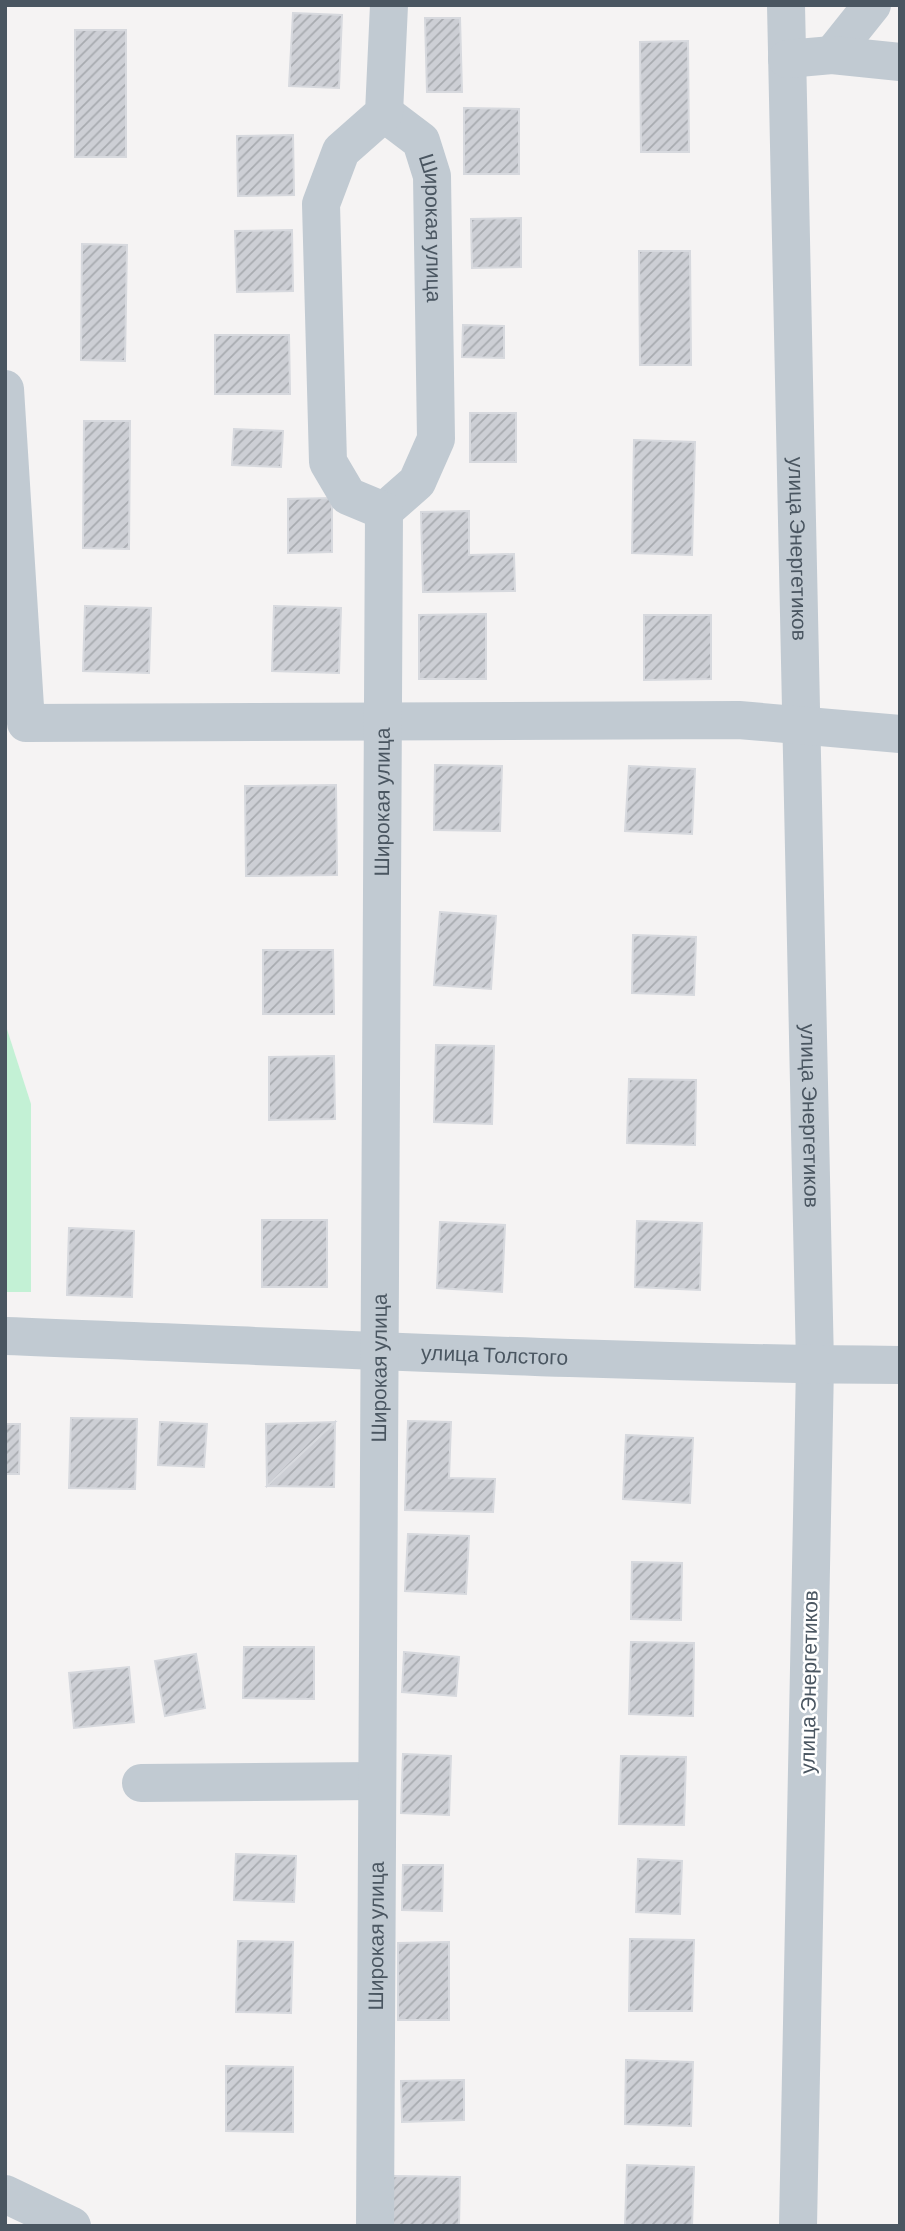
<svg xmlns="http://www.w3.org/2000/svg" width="905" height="2231" viewBox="0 0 905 2231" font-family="Barlow,sans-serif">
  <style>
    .grass { fill: #c3f1d5 }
    .building { fill: url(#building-hatch); stroke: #d7d9de; stroke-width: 2 }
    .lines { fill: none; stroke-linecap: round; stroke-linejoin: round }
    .minor { stroke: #c1cad2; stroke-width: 38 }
    .labels { text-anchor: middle; stroke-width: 5; stroke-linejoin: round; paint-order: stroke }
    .street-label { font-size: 21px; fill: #4a5661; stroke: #fff }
  </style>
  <defs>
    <pattern id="building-hatch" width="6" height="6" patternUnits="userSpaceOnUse" patternTransform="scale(1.75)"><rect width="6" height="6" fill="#cdcfd5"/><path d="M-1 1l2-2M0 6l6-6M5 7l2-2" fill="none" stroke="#a8abb0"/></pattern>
  </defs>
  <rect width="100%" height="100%" fill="#f5f3f3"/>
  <path class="grass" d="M5,1023L31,1104V1292H5Z"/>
  <g class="building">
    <path d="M293,13L342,15L339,88L289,86Z"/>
    <path d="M425,18H460L462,92H427Z"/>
    <rect x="75" y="30" width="51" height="127"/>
    <path d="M688,41L689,152H641L640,42Z"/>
    <path d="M464,108L519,109V174H464Z"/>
    <path d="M293,135L294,195L238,196L237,136Z"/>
    <path d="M521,218V267L472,268L471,219Z"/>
    <path d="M292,230L293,291L237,292L235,231Z"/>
    <path d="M82,244L127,245L125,361L81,360Z"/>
    <path d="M639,251H690L691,365H640Z"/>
    <path d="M463,325L504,326V358L462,357Z"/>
    <path d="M215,335H289L290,394H215Z"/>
    <rect x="470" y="413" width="46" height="49"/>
    <path d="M84,421H130L129,549L83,548Z"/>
    <path d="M234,429L283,431L281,467L232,465Z"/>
    <path d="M634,440L695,442L692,555L632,553Z"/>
    <path d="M332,498V552L288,553V499Z"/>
    <path d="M469,511V555L514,554L515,591L423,592L421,512Z"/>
    <path d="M85,606L151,608L149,673L83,671Z"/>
    <path d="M274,606L341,608L339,673L272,671Z"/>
    <path d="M486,614V679H419V615Z"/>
    <path d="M644,615H711V679L644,680Z"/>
    <path d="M435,765L502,766L500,831L434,830Z"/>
    <path d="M629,766L695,769L692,834L625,831Z"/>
    <path d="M336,785L337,875L246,876L245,786Z"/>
    <path d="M440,912L496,916L491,989L434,985Z"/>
    <path d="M633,935L696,937L694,995L632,993Z"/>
    <path d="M263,950H333L334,1014H263Z"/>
    <path d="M436,1045L494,1046L492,1124L434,1122Z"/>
    <path d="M334,1056L335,1119L269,1120V1057Z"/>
    <path d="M629,1079L696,1080L695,1145L627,1143Z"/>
    <rect x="262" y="1220" width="65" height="67"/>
    <path d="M637,1221L702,1223L700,1290L635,1287Z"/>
    <path d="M440,1222L505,1225L502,1292L437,1288Z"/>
    <path d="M69,1228L134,1231L132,1297L67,1295Z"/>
    <path d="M71,1418L137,1419L135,1489L69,1488Z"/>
    <path d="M408,1421L451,1422L449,1478L495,1479L493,1512L405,1510Z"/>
    <path d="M160,1422L207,1424L204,1467L158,1465Z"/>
    <path d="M335,1422L334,1487L267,1486Z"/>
    <path d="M335,1422L267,1486L266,1424Z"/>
    <path d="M5,1424H20L19,1474H5Z"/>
    <path d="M626,1435L693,1438L690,1503L623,1499Z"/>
    <path d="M408,1534L469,1536L466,1594L405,1591Z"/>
    <path d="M632,1562L682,1563L681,1620L631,1619Z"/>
    <path d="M631,1642L694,1643L693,1716L629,1714Z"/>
    <path d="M244,1647H314V1699L243,1698Z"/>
    <path d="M404,1652L459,1657L456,1696L402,1692Z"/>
    <path d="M196,1654L205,1708L165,1716L155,1661Z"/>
    <path d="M129,1667L134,1722L74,1728L69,1673Z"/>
    <path d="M403,1754L451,1756L449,1815L401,1813Z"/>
    <path d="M621,1756L686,1757L684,1825L619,1824Z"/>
    <path d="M236,1854L296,1856L294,1902L234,1900Z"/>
    <path d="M638,1859L682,1861L680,1914L636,1912Z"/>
    <path d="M403,1865H443L442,1911L402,1910Z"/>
    <path d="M630,1939L694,1940L692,2011H629Z"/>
    <path d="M238,1941L293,1942L291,2013L236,2012Z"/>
    <path d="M449,1942V2020H398V1943Z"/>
    <path d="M626,2060L693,2062L691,2126L625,2124Z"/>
    <path d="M226,2066L293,2067V2132L226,2131Z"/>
    <path d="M464,2080V2120L402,2122L401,2081Z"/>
    <path d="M627,2165L694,2167L692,2226H625Z"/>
    <path d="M393,2176L460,2177L459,2226H393Z"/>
  </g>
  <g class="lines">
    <g class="minor">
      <path id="s1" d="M786,5L815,1365L798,2226"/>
      <path d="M832,55L872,5"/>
      <path d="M787,59L832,55L900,62"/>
      <path id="s2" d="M384,113L421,141L432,176L436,439L417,482L384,511"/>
      <path d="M5,389L26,723L739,720L900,734"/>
      <path id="s3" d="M5,1336C303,1347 602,1363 900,1365"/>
      <path d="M141,1783L377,1781"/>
      <path d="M5,2194L72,2226"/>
      <path id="s4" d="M375,2226L384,511L348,496L328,462L321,204L341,151L384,113L389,5"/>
    </g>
  </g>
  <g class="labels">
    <g class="street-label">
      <text dy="7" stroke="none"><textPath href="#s2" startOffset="135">Широкая улица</textPath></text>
      <text dy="7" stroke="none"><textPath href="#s1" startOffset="544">улица Энергетиков</textPath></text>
      <text dy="7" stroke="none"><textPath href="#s4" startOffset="1424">Широкая улица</textPath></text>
      <text dy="7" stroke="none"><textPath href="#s1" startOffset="1111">улица Энергетиков</textPath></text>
      <text dy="7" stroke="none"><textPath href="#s3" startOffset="490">улица Толстого</textPath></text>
      <text dy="7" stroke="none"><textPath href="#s4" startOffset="858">Широкая улица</textPath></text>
      <text transform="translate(809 1682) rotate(-89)" y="7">улица Энергетиков</text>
      <text dy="7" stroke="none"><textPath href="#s4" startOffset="290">Широкая улица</textPath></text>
    </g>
  </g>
  <rect width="905" height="2231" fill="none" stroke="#4a5661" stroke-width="14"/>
</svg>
